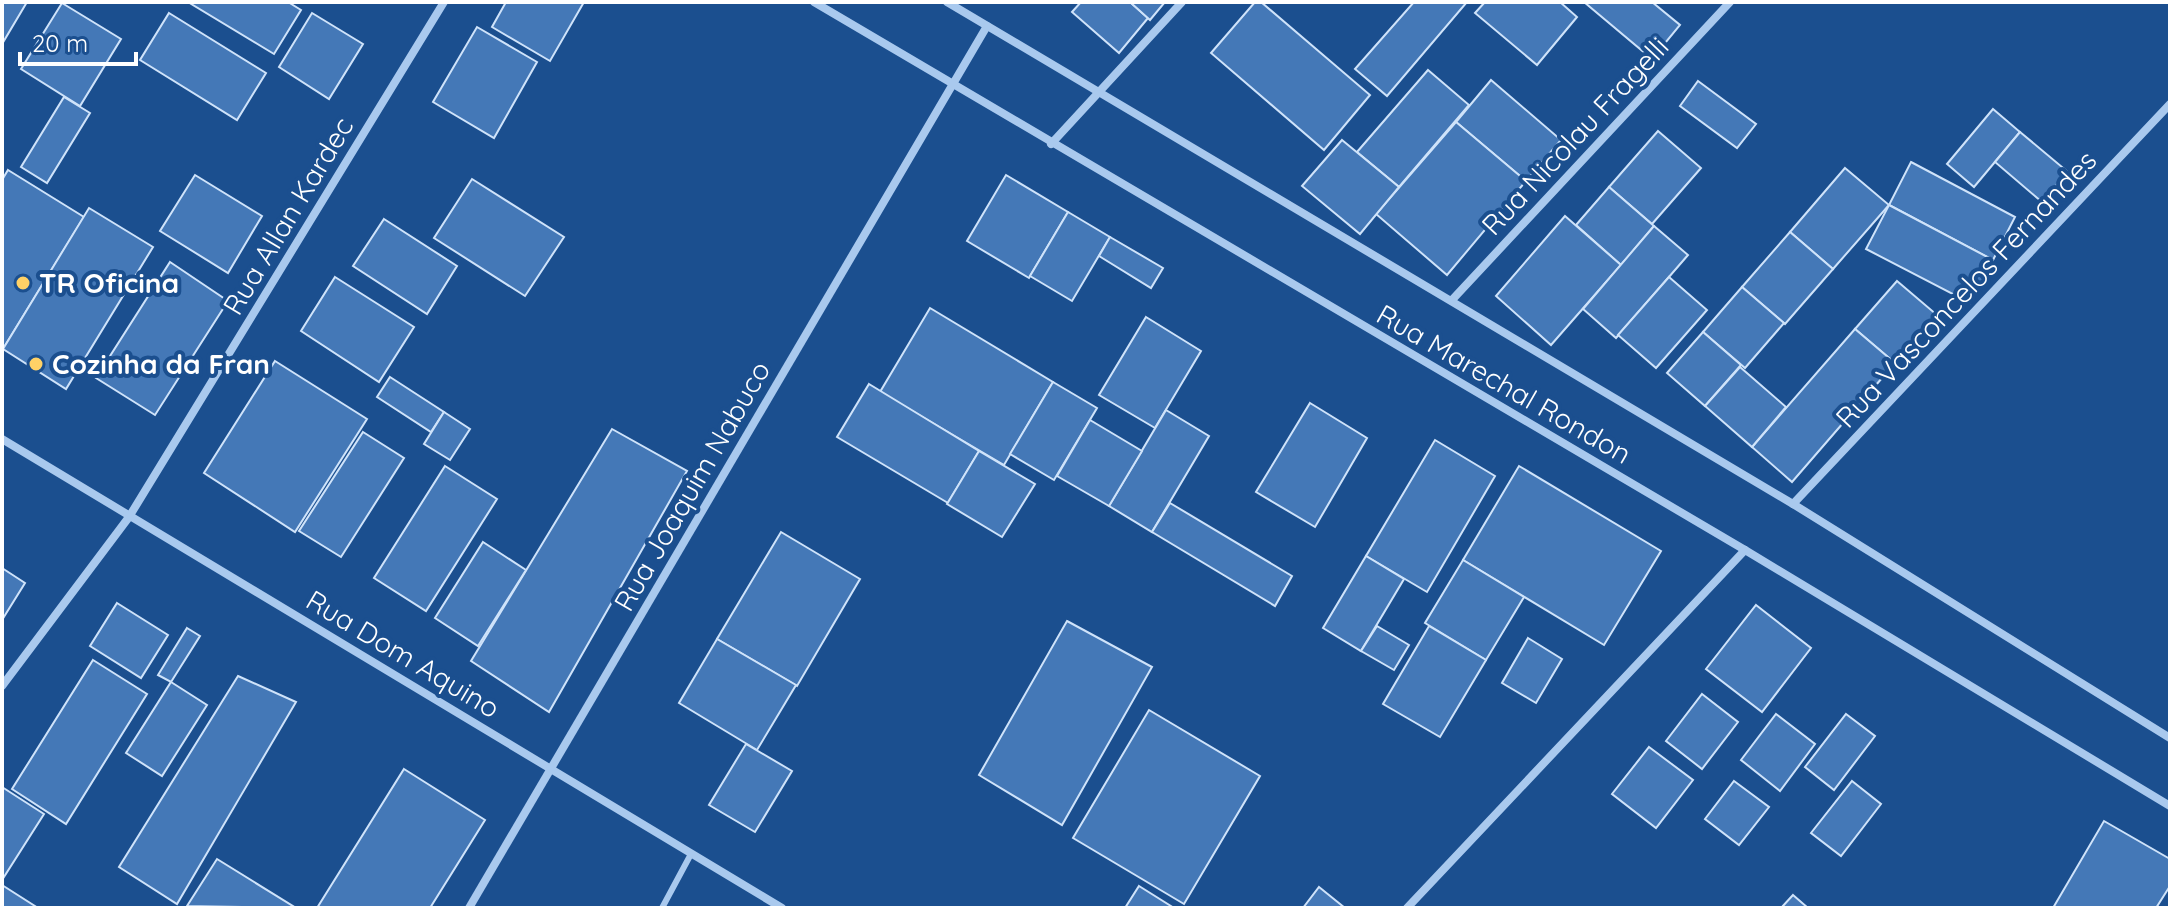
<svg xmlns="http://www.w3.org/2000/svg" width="2172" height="910" viewBox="0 0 2172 910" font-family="Quicksand,sans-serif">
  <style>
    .building { fill: #4478b7; stroke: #cfe3fa; stroke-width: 2 }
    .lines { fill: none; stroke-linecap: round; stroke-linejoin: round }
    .lane { stroke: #a9c9ee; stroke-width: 6 }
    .street { stroke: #a9c9ee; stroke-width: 8 }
    .poi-dot { fill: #ffd166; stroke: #1b4f8f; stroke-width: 3 }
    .labels { text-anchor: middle; stroke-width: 8; stroke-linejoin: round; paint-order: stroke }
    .street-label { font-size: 28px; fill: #fff; stroke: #1b4f8f }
    .poi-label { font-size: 28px; font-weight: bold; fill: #fff; stroke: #1b4f8f; text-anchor: start }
  </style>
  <rect width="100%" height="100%" fill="#1b4f8f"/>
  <g class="building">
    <path d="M2,2H27L2,44Z"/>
    <path d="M188,2H288L301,10L274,54Z"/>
    <path d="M506,2H584L550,61L492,27Z"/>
    <path d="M1081,2H1130L1148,18L1119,53L1072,12Z"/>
    <path d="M1130,2H1165L1150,20Z"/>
    <path d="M1255,2H1261L1370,95L1324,150L1211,53Z"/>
    <path d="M1414,2H1467L1387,96L1355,69Z"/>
    <path d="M1485,2H1560L1577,17L1537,65L1475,13Z"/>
    <path d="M1584,2H1652L1680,25L1652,59Z"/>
    <path d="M62,3L121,39L80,106L21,69Z"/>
    <path d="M169,13L266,73L237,120L140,60Z"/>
    <path d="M312,13L363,44L329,99L279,67Z"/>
    <path d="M477,27L537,62L494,138L433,102Z"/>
    <path d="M1428,70L1469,105L1399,187L1357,152Z"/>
    <path d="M1491,80L1561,140L1526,181L1456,122Z"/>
    <path d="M1698,81L1756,124L1737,148L1680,106Z"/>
    <path d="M64,97L90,113L47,183L21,167Z"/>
    <path d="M1993,109L2020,132L1974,187L1947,164Z"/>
    <path d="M1456,122L1526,181L1447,275L1376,214Z"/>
    <path d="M1658,131L1701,168L1652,224L1609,187Z"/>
    <path d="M2020,132L2068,172L2042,202L1995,162Z"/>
    <path d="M1342,140L1399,187L1360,234L1302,186Z"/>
    <path d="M1911,162L2015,217L1993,260L1889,205Z"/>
    <path d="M1845,168L1889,205L1833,269L1790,232Z"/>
    <path d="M8,170L84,217L3,349L2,180Z"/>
    <path d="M195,175L262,216L228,273L160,231Z"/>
    <path d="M1006,175L1068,212L1029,278L967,241Z"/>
    <path d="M472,179L564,237L525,296L434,238Z"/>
    <path d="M1609,187L1654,226L1621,265L1576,225Z"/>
    <path d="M1889,205L1993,260L1970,303L1866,249Z"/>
    <path d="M89,208L153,247L66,389L3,349Z"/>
    <path d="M1068,212L1110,237L1072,301L1030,276Z"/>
    <path d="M1565,216L1621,265L1551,345L1496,296Z"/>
    <path d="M384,219L457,266L427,314L353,266Z"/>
    <path d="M1654,226L1688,255L1616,338L1583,309Z"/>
    <path d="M1790,232L1833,269L1785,324L1742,287Z"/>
    <path d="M1110,237L1163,268L1151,288L1099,256Z"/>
    <path d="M170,262L228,301L155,415L96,378Z"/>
    <path d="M335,277L414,327L379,382L301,331Z"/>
    <path d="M1669,277L1707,310L1656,368L1618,335Z"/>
    <path d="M1897,281L1937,315L1895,363L1855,329Z"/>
    <path d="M1742,287L1784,323L1745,368L1703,332Z"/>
    <path d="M930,308L1053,382L1004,465L880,392Z"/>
    <path d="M1146,317L1201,351L1155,428L1099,395Z"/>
    <path d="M1855,329L1895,363L1792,482L1752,447Z"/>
    <path d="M1703,332L1741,365L1705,406L1667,373Z"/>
    <path d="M275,361L367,419L295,532L204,473Z"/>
    <path d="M1740,367L1786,407L1752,447L1705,406Z"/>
    <path d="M390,377L444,412L431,432L377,397Z"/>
    <path d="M1053,382L1097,408L1054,480L1010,454Z"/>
    <path d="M869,384L979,451L948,503L837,437Z"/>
    <path d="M1310,403L1367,438L1315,527L1256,492Z"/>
    <path d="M1166,410L1209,436L1152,532L1109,506Z"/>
    <path d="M444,412L470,429L450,460L424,444Z"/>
    <path d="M1090,420L1142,451L1109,506L1057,476Z"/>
    <path d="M612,429L687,471L549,712L471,661Z"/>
    <path d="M363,432L404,458L341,557L299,531Z"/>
    <path d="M1435,440L1495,476L1427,592L1366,556Z"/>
    <path d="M979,451L1035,484L1002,537L947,504Z"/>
    <path d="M445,466L497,499L426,611L374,578Z"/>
    <path d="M1519,466L1661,551L1604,645L1463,560Z"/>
    <path d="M1170,503L1292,576L1275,606L1152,532Z"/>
    <path d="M781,532L860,579L797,686L717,639Z"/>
    <path d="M483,542L526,570L478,646L435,618Z"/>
    <path d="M1366,556L1404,579L1361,651L1323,628Z"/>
    <path d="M1463,560L1524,597L1486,660L1425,623Z"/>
    <path d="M2,568L25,583L2,620Z"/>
    <path d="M117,603L168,635L141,678L90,646Z"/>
    <path d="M1756,605L1811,648L1762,712L1706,669Z"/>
    <path d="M1067,621L1152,667L1062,825L979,775Z"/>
    <path d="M1377,626L1409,645L1394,670L1361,651Z"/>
    <path d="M1429,626L1486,660L1440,737L1383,704Z"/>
    <path d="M187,628L200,636L171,682L158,675Z"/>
    <path d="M1528,638L1562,659L1536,703L1502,683Z"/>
    <path d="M717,639L796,685L757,750L679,703Z"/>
    <path d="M93,660L147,694L66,824L12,789Z"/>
    <path d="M238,676L296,702L177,904L119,867Z"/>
    <path d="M171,682L207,705L162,776L126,753Z"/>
    <path d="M1702,694L1738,722L1702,769L1666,741Z"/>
    <path d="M1149,710L1260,776L1184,904L1073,838Z"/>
    <path d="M1776,714L1815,744L1780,791L1741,760Z"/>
    <path d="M1846,714L1875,736L1834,790L1805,767Z"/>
    <path d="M746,744L792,771L755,832L709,805Z"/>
    <path d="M1649,747L1693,780L1656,828L1612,794Z"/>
    <path d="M404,769L485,820L430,908H317Z"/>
    <path d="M1734,781L1769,807L1739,845L1705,819Z"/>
    <path d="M1852,781L1881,804L1841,856L1811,833Z"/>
    <path d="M2,787L44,814L2,880Z"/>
    <path d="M2104,821L2170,859V886L2156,908H2053Z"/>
    <path d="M217,859L296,908L187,906Z"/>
    <path d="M2,885L38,908H2Z"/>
    <path d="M1139,886L1174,908H1125Z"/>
    <path d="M1319,887L1345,908H1303Z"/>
    <path d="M1793,895L1808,908H1781Z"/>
  </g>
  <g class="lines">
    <path class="lane" d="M662,908L691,854"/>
    <g class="street">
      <path d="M814,2L1745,550L2170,806"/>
      <path d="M947,2L1793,504L2170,738"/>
      <path d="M1051,144L1182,2"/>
      <path d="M1452,300L1730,2"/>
      <path d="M2,439L782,908"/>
      <path d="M1793,504L2170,104"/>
      <path d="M2,686L129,517L444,2"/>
      <path d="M469,908L987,26"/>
      <path d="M1407,908L1745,550"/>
    </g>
  </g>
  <g class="poi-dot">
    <circle cx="23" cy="283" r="8"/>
    <circle cx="36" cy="364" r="8"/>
  </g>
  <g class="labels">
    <g class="street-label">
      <text transform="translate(1575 136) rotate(-47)" y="10">Rua Nicolau Fragelli</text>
      <text transform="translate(288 216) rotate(-59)" y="10">Rua Allan Kardec</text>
      <text transform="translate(1966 289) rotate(-47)" y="10">Rua Vasconcelos Fernandes</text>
      <text transform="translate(1504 384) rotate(30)" y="10">Rua Marechal Rondon</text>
      <text transform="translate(692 486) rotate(-60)" y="10">Rua Joaquim Nabuco</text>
      <text transform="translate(403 654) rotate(31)" y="10">Rua Dom Aquino</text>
    </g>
    <g class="poi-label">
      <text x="39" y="293">TR Oficina</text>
      <text x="52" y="374">Cozinha da Fran</text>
    </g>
  </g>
  <rect width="2172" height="910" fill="none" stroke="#ffffff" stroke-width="8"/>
  <path d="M20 52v12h116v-12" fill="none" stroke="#ffffff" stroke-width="4"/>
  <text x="32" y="52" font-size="24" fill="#ffffff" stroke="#1b4f8f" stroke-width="6" paint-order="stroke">20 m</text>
</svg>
